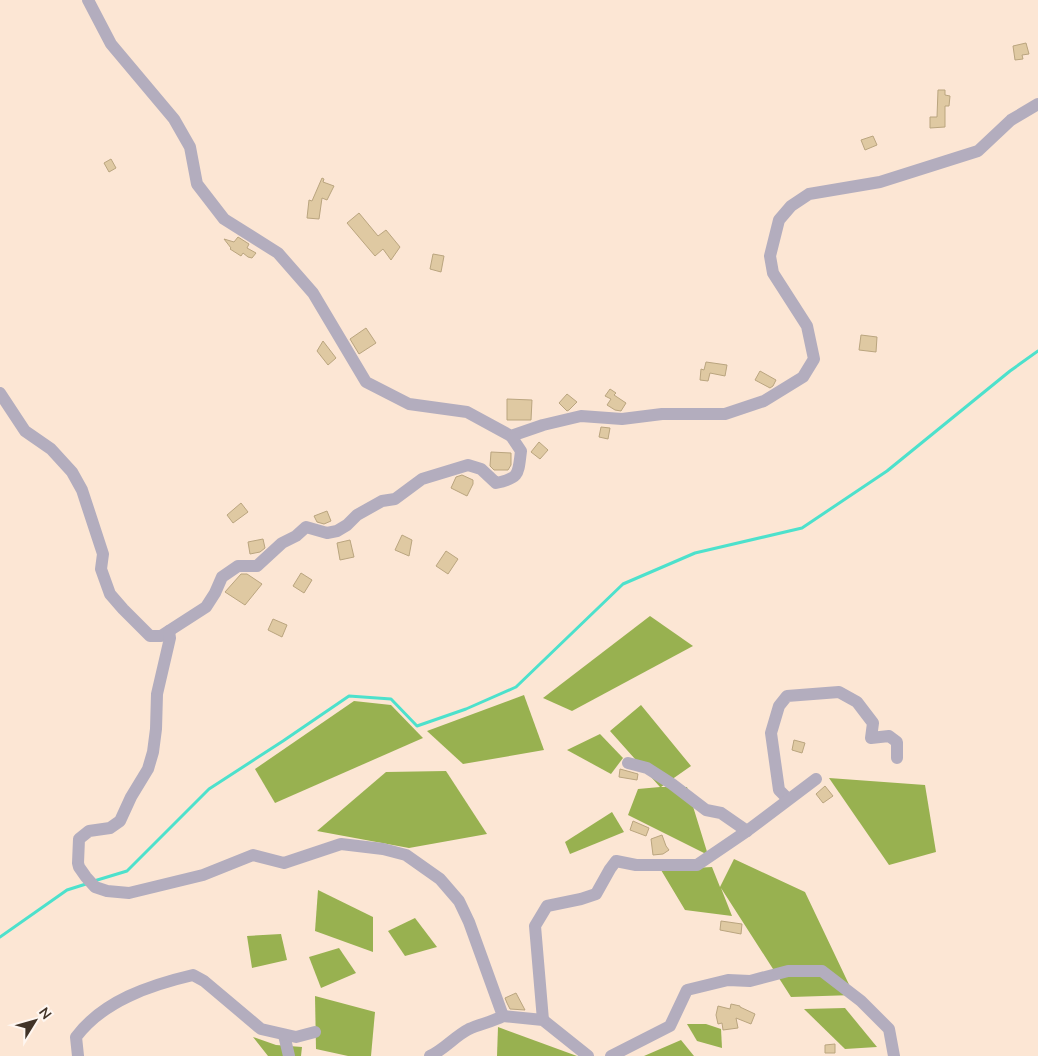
<svg xmlns="http://www.w3.org/2000/svg" width="1038" height="1056" viewBox="0 0 1038 1056" font-family="'Nunito Sans',sans-serif">
  <style>
    .forest { fill: #98b150 }
    .lines { fill: none; stroke-linecap: round; stroke-linejoin: round }
    .stream { stroke: #4de1cc; stroke-width: 3 }
    .building { fill: #dfc9a2; stroke: #baa57f }
    .minor { stroke: #b3adbe; stroke-width: 12 }
  </style>
  <rect width="100%" height="100%" fill="#fce6d4"/>
  <g class="forest">
    <path d="M650,616L693,646L572,711L543,698Z"/>
    <path d="M524,695L544,750L463,764L427,731Z"/>
    <path d="M354,701L391,705L423,738L275,803L255,769Z"/>
    <path d="M641,705L691,766L661,787H687L708,855L628,815L638,789L660,787L610,731Z"/>
    <path d="M600,734L623,758L611,774L567,750Z"/>
    <path d="M446,771L487,834L409,848L317,831L386,772Z"/>
    <path d="M829,778L925,785L936,852L889,865Z"/>
    <path d="M612,812L624,832L570,854L565,842Z"/>
    <path d="M734,859L805,892L854,995L791,997L721,888L732,916L685,910L661,870L712,867L720,887Z"/>
    <path d="M318,890L373,917V952L315,931Z"/>
    <path d="M415,918L437,947L405,956L388,931Z"/>
    <path d="M281,934L287,960L252,968L247,936Z"/>
    <path d="M339,948L356,973L321,988L309,957Z"/>
    <path d="M315,996L375,1012L371,1056H348L316,1049Z"/>
    <path d="M845,1008L877,1047L845,1049L804,1009Z"/>
    <path d="M687,1024H706L721,1029L722,1048L697,1041Z"/>
    <path d="M498,1027L577,1056H497Z"/>
    <path d="M253,1037L276,1045L302,1047L301,1056H268Z"/>
    <path d="M681,1040L694,1056H644Z"/>
  </g>
  <g class="lines">
    <g class="stream">
      <path d="M94,881L127,871L209,789L283,741L349,696L391,699L417,726L466,709L516,687L623,584L695,553L802,528L887,471L1010,371L1038,351"/>
      <path d="M0,937L67,890L86,884"/>
    </g>
  </g>
  <g class="building">
    <path d="M1026,43L1029,54L1022,55L1023,59L1015,60L1013,46Z"/>
    <path d="M938,90H945V95L950,96L949,106H945V127L930,128V117H937Z"/>
    <path d="M873,136L877,145L865,150L861,140Z"/>
    <path d="M111,159L116,168L109,172L104,163Z"/>
    <path d="M322,178L324,179L323,182L334,186L327,200L322,198L319,219L307,218L309,200L312,201Z"/>
    <path d="M359,213L378,236L386,230L400,247L391,260L383,249L375,256L347,223Z"/>
    <path d="M238,237L249,244L247,248L256,253L252,258L248,257L243,253L241,256L230,249L231,248L224,239L234,242Z"/>
    <path d="M433,254L444,256L441,272L430,269Z"/>
    <path d="M366,328L376,343L359,354L350,339Z"/>
    <path d="M861,335L877,337L876,352L859,350Z"/>
    <path d="M323,341L336,358L328,365L317,351Z"/>
    <path d="M706,362L727,365L725,376L710,373L708,381L700,380L701,369L704,370Z"/>
    <path d="M760,371L776,380L773,386L770,388L755,380Z"/>
    <path d="M610,389L616,393L614,395L626,403L621,411L615,410L607,405L611,399L605,396Z"/>
    <path d="M567,394L577,402L569,410L567,411L559,403Z"/>
    <path d="M507,399L532,400L531,420H507Z"/>
    <path d="M601,427L610,428L608,439L599,437Z"/>
    <path d="M539,442L548,450L540,459L531,452Z"/>
    <path d="M491,452L511,453V465L508,470H494L490,466Z"/>
    <path d="M462,475L473,480V484L467,496L451,488L456,477Z"/>
    <path d="M241,503L248,512L233,523L227,515Z"/>
    <path d="M327,511L331,521L324,524L317,522L314,516Z"/>
    <path d="M402,535L412,540L409,556L395,550Z"/>
    <path d="M263,539L265,548L260,552L250,554L248,542Z"/>
    <path d="M350,540L354,557L340,560L337,543Z"/>
    <path d="M446,551L458,559L448,574L436,566Z"/>
    <path d="M301,573L312,580L304,593L293,586Z"/>
    <path d="M241,574H247L262,584L245,605L225,592Z"/>
    <path d="M273,619L287,625L282,637L268,630Z"/>
    <path d="M794,740L805,743L802,753L792,750Z"/>
    <path d="M620,769L638,774L637,780L619,777Z"/>
    <path d="M825,786L833,796L823,803L816,794Z"/>
    <path d="M633,821L649,828L646,836L630,830Z"/>
    <path d="M662,835L666,846L669,850L663,854L653,855L651,839Z"/>
    <path d="M721,921L742,924L741,934L720,930Z"/>
    <path d="M516,993L525,1010L510,1009L507,1003L505,998Z"/>
    <path d="M731,1004L740,1006V1007L755,1014L751,1024L736,1018L738,1028L723,1030L722,1023L718,1024L716,1015L718,1006L730,1009Z"/>
    <path d="M835,1044V1053H825V1045Z"/>
  </g>
  <g class="lines">
    <g class="minor">
      <path d="M88,0L111,44L174,119L190,147L197,184L224,219L278,253L313,293L366,382L409,404L467,412L511,436L543,425L581,416L622,419L662,414H725L764,401L803,377L814,359L807,326L773,273L770,256L779,220L791,206L809,194L880,182L978,151L1011,120L1038,104"/>
      <path d="M0,393L25,431L51,449L72,472L82,490L103,554L101,569L110,594L123,609L150,636H161L206,607L215,593L222,577L238,566H257L282,543L296,536L306,527L327,533L337,531L347,525L357,515L382,501L395,499L422,479L468,465L481,469L496,483C520,478 518,474 521,451L511,436"/>
      <path d="M169,631L170,638L157,694L156,729L153,752L148,769L131,797L120,821L110,828L89,831L79,839L78,863L79,867L86,877L95,887L107,891L129,893L203,875L253,855L284,863L341,844L383,849L406,855L440,879L459,901L469,922L503,1016C492,1022 480,1024 469,1029C455,1036 445,1049 430,1056"/>
      <path d="M628,763L647,768L672,784L706,810L721,813L747,831"/>
      <path d="M788,799L779,790L771,733L779,706L787,696L839,692L857,702L873,723L871,738L889,736L897,742V758"/>
      <path d="M503,1016L543,1020L588,1056"/>
      <path d="M543,1020L535,926L547,906L581,899L596,894L610,869L616,861L636,865H697L747,831L816,779"/>
      <path d="M284,1035L289,1056"/>
      <path d="M78,1056L76,1037C103,1001 150,985 193,975L204,981L261,1029L296,1037L315,1032"/>
      <path d="M611,1056L670,1026L687,990L728,980L750,981L788,971H822L861,1001L889,1029L894,1056"/>
    </g>
  </g>
  <g transform="translate(35 1021) rotate(53)" stroke="#fef6f0" stroke-width="4" paint-order="stroke">
  <path d="M0-4L9 19L0 12L-9 19Z" fill="#413327"/>
  <text y="-8" font-size="14" font-weight="bold" text-anchor="middle" fill="#413327">N</text>
  </g>
</svg>
